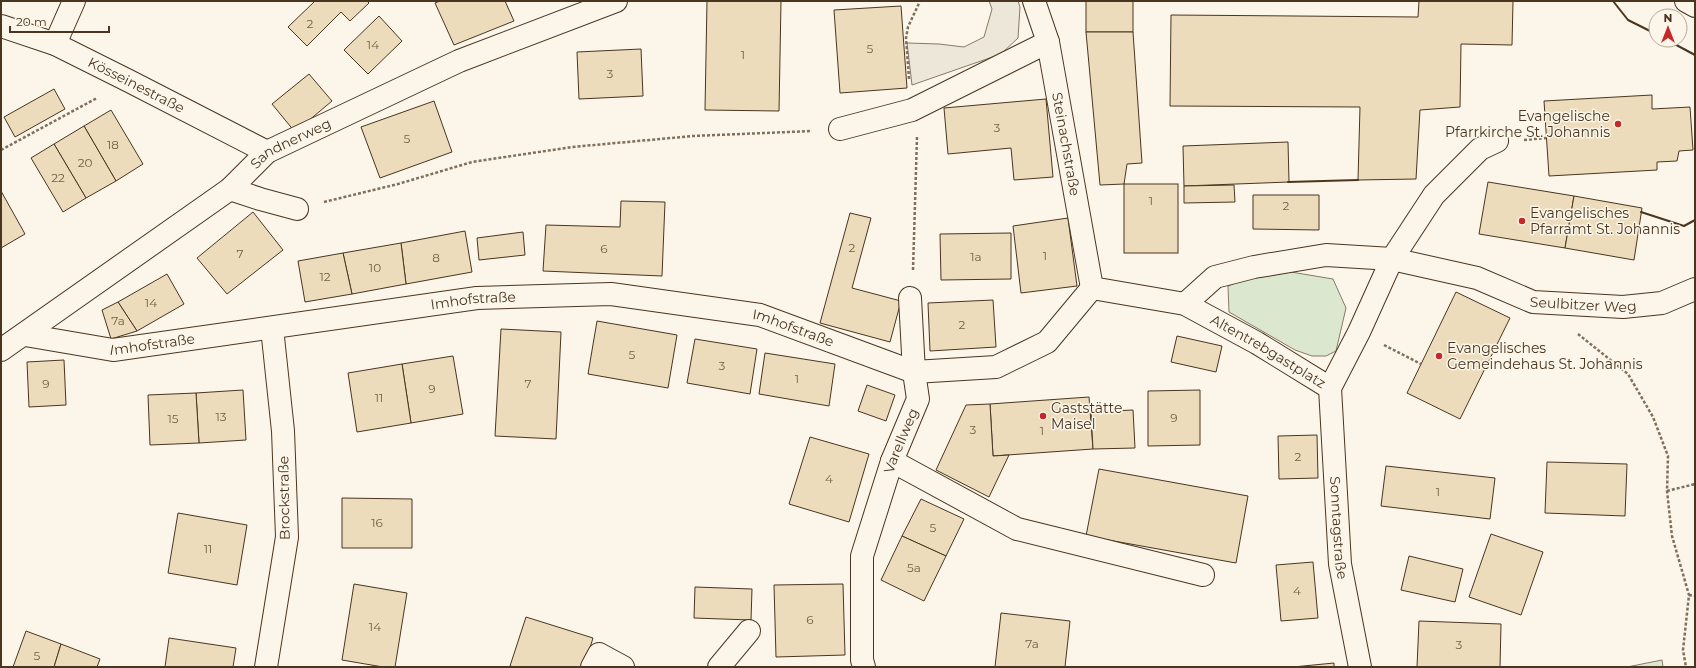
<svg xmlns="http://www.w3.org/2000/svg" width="1696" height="668" viewBox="0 0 1696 668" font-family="Montserrat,sans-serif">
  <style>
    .green { fill: #dce7d0; stroke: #887966 }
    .parking { fill: #ede7d9; stroke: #887966 }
    .building { fill: #ecdcbc; stroke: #4a3520 }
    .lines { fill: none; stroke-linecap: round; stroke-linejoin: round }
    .minor-casing { stroke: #4a3520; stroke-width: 24 }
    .path { stroke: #7f6f5c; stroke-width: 2.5; stroke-dasharray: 3 2; stroke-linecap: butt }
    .minor { stroke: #fbf6e9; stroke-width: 22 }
    .wall { stroke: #4a3520; stroke-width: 2 }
    .poi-dot { fill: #c62828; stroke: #fbf6e9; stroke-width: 1.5 }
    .labels { text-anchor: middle; stroke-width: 3; stroke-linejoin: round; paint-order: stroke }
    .number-label { font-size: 12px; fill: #725f47 }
    .street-label { font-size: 14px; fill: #4a3520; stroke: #fbf6e9 }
    .poi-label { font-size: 14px; fill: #4a3520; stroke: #fbf6e9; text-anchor: start }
  </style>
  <rect width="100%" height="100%" fill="#fbf6e9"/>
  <g class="green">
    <path d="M1291,272L1333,279L1346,308L1336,351L1326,356H1312L1295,350L1229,312L1228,286L1243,280Z"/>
    <path d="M1662,660L1663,667H1627Z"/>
  </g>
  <path class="parking" d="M989,1H1018L1020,7L1018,38L1001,54L912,85L907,43L939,44L964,47L984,37L992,9Z"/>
  <g class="building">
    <path d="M315,1H367L369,3L350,21L341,12L307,46L288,27Z"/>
    <path d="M440,1H505L514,21L454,45L435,3Z"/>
    <path d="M707,1H781L779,111L705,110Z"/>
    <rect x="1086" y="1" width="47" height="31"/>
    <path d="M1419,1H1513L1512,45L1461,44L1460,107L1420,110L1416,179L1358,180L1360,107L1170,106L1171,15L1418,17Z"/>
    <path d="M901,6L907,88L840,93L834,10Z"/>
    <path d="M379,16L402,41L368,74L344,50Z"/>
    <path d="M1086,32H1133L1142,163L1127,164L1124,184L1100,185Z"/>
    <path d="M641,49L643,96L579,99L577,52Z"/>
    <path d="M309,74L332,101L295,132L272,104Z"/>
    <path d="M54,89L65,109L15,137L4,117Z"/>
    <path d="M1652,95V109L1690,107L1693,150L1679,151L1677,161L1657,162V170L1549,176L1544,101Z"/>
    <path d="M1046,99L1053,177L1014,180L1011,148L948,154L944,108Z"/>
    <path d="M434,101L452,152L380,178L361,127Z"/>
    <path d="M111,110L143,164L116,181L84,126Z"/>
    <path d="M84,126L116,181L86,198L54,144Z"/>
    <path d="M1288,142L1289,182L1184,186L1183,146Z"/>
    <path d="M54,144L86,198L63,212L31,158Z"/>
    <path d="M1488,182L1574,196L1565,248L1479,234Z"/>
    <rect x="1124" y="184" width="54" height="69"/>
    <path d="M1234,185L1235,202L1184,203V186Z"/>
    <path d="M1,191L25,234L1,248Z"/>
    <path d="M1253,195H1319V230L1253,229Z"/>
    <path d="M1574,196L1642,208L1634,260L1565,248Z"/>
    <path d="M621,201L665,202L662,276L543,271L546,225L620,227Z"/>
    <path d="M253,212L283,250L227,294L197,258Z"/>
    <path d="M850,213L871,218L852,288L901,301L890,342L820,323Z"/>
    <path d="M1068,218L1077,286L1021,293L1013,226Z"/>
    <path d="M465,231L472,272L406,284L401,243Z"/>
    <path d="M523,232L525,255L479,260L477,238Z"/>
    <path d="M1011,233V279L941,280L940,234Z"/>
    <path d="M401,243L406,284L352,294L343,253Z"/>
    <path d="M343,253L352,294L305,302L298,261Z"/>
    <path d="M167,274L184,304L137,331L118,302Z"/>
    <path d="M1456,292L1510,318L1460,419L1407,393Z"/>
    <path d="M993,300L996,347L930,351L928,303Z"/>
    <path d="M118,302L137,331L111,339L102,310Z"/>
    <path d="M597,321L677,335L668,388L588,374Z"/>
    <path d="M501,329L561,332L556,439L495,436Z"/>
    <path d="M1177,336L1222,346L1216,372L1171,362Z"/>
    <path d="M695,339L757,349L750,394L687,383Z"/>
    <path d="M765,353L835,364L829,406L759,394Z"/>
    <path d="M453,356L463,414L411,423L402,364Z"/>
    <path d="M64,360L66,405L29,407L27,362Z"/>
    <path d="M402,364L411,423L357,432L348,373Z"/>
    <path d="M867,385L895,395L886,421L858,411Z"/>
    <path d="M243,390L246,440L199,443L196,393Z"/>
    <path d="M1200,390V445L1148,446V391Z"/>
    <path d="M196,393L199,443L150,445L148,395Z"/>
    <path d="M1089,397L1093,449L993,456L990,404Z"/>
    <path d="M990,404L993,456L1009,455L989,497L936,470L966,405Z"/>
    <path d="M1133,410L1135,448L1093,449L1091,412Z"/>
    <path d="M1317,435L1318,478L1279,479L1278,436Z"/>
    <path d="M810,437L869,454L849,522L789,504Z"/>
    <path d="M1547,462L1627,464L1625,516L1545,513Z"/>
    <path d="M1386,466L1495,478L1490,519L1381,506Z"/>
    <path d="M1099,469L1248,496L1236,563L1086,536Z"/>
    <path d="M342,498L412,499V548H342Z"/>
    <path d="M921,499L964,519L946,556L902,536Z"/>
    <path d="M178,513L247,525L237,585L168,573Z"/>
    <path d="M1491,534L1543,552L1521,615L1469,597Z"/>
    <path d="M902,536L946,556L924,601L881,580Z"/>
    <path d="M1409,556L1463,569L1455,602L1401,590Z"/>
    <path d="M1313,562L1318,618L1281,621L1276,565Z"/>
    <path d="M354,584L407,593L395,667H383L342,660Z"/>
    <path d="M843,584L845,655L776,657L774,585Z"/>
    <path d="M695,587L752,589L751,620L694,618Z"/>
    <path d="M1001,613L1070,621L1065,667H995Z"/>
    <path d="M526,617L593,638L584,667H515L510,666Z"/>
    <path d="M1419,621L1501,624L1500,667H1417Z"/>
    <path d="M26,631L61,644L54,667H13Z"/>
    <path d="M169,638L236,648L233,667H165Z"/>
    <path d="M61,644L100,659L97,667H54Z"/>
    <path d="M1334,663V667H1293Z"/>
  </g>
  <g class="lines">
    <g class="minor-casing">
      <g id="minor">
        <path id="s1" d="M1034,1L1048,42L1092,288"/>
        <path d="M1686,1L1695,6"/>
        <path id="s2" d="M1,26L55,44L129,81L267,152"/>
        <path d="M55,44L74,1"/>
        <path d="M840,129L912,110L1048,42"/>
        <path d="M230,189L260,199L297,209"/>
        <path id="s3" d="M1092,288L1185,304L1257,343L1330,388"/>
        <path id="s4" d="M1185,304L1215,277L1254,267L1326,255L1392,259L1477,278L1533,302L1623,307L1662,303L1695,289"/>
        <path id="s5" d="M25,335L113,350L477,298L611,294L760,315L914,372L996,367L1047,342L1092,288"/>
        <path id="s6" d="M1,350L230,189L267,152L459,61L616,1"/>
        <path d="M1330,388L1359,332L1392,259L1434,195L1480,149L1497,141"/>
        <path id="s7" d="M1330,388L1340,564L1360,667"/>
        <path d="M892,461L1017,529L1203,575"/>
        <path d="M266,667L287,537L283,431L272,328"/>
        <path d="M592,667L599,654L623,667"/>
        <path d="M719,667L749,631"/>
        <path id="s8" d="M864,667L862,660V556L892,461L918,399L914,372L910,298"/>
      </g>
    </g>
    <g class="path">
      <path d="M909,79L906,38L908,27L920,1"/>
      <path d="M1524,140L1546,138"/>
      <path d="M1,150L97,98"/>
      <path d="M324,202L398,184L472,162L572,147L693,136L812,131"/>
      <path d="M913,270L917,137"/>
      <path d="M1578,334L1628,374L1653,417L1668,456L1667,491L1672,536L1689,595L1683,650L1686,667"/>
      <path d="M1384,345L1421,364"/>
      <path d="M1667,491L1695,484"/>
      <path d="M1689,595L1695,596"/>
    </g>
    <use href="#minor" class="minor"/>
    <g class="wall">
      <path d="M1613,1L1628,20L1656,34"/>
      <path d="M1667,40L1695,55"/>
      <path d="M1288,182L1358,180"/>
      <path d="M1641,212L1684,226L1695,220"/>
    </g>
  </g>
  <g class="poi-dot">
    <circle cx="1618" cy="124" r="4"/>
    <circle cx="1522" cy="221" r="4"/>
    <circle cx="1439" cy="356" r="4"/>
    <circle cx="1043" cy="416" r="4"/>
  </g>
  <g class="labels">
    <g class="number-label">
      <text x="310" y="28">2</text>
      <text x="373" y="49">14</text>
      <text x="870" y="53">5</text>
      <text x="743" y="59">1</text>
      <text x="610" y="78">3</text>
      <text x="997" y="132">3</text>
      <text x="407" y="143">5</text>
      <text x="113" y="149">18</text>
      <text x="85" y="167">20</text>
      <text x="58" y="182">22</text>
      <text x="1151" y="205">1</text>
      <text x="1286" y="210">2</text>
      <text x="852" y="252">2</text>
      <text x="604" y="253">6</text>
      <text x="240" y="258">7</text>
      <text x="1045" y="260">1</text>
      <text x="976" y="261">1a</text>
      <text x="436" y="262">8</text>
      <text x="375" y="272">10</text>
      <text x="325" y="281">12</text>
      <text x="151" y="307">14</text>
      <text x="118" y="325">7a</text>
      <text x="962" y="329">2</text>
      <text x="632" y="359">5</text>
      <text x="722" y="370">3</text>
      <text x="797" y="383">1</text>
      <text x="46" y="388">9</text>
      <text x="528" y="388">7</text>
      <text x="432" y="393">9</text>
      <text x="379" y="402">11</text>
      <text x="221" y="421">13</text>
      <text x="1174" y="422">9</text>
      <text x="173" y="423">15</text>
      <text x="973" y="434">3</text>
      <text x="1042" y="435">1</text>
      <text x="1298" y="461">2</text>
      <text x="829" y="483">4</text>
      <text x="1438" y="496">1</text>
      <text x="377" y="527">16</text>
      <text x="933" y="532">5</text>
      <text x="208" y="553">11</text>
      <text x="914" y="572">5a</text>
      <text x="1297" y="595">4</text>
      <text x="810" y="624">6</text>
      <text x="375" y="631">14</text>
      <text x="1032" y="648">7a</text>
      <text x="1459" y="649">3</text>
      <text x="37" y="660">5</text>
    </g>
    <g class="street-label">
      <text dy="5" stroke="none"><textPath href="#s2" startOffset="148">Kösseinestraße</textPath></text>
      <text dy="5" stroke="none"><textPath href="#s1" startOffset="147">Steinachstraße</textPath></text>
      <text dy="5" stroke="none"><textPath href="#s6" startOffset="357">Sandnerweg</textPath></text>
      <text dy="5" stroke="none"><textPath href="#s5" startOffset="453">Imhofstraße</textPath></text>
      <text dy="5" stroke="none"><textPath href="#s4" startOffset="418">Seulbitzer Weg</textPath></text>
      <text dy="5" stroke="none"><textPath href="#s5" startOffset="777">Imhofstraße</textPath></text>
      <text dy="5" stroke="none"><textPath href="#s5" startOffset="129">Imhofstraße</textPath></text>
      <text dy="5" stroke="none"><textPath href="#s3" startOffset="190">Altentrebgastplatz</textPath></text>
      <text dy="5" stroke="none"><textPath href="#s8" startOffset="233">Varellweg</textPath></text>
      <text transform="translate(284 498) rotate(-91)" y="5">Brockstraße</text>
      <text dy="5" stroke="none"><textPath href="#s7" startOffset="140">Sonntagstraße</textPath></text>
    </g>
    <g class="poi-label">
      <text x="1610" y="121" text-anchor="end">Evangelische<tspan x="1610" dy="16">Pfarrkirche St. Johannis</tspan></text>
      <text x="1530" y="218">Evangelisches<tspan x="1530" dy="16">Pfarramt St. Johannis</tspan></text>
      <text x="1447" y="353">Evangelisches<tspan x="1447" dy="16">Gemeindehaus St. Johannis</tspan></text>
      <text x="1051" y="413">Gaststätte<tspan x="1051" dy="16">Maisel</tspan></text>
    </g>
  </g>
  <rect width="1696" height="668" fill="none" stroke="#4a3520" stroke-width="4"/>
  <g transform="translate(1668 28)"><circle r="19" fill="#fbf6e9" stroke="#b4a999"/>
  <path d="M0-3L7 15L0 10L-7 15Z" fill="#c62828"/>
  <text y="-6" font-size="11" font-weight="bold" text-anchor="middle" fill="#4a3520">N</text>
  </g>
  <path d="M10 26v6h99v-6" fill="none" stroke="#4a3520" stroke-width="2"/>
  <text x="16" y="26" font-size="12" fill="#4a3520" stroke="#fbf6e9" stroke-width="3" paint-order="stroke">20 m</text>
</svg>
